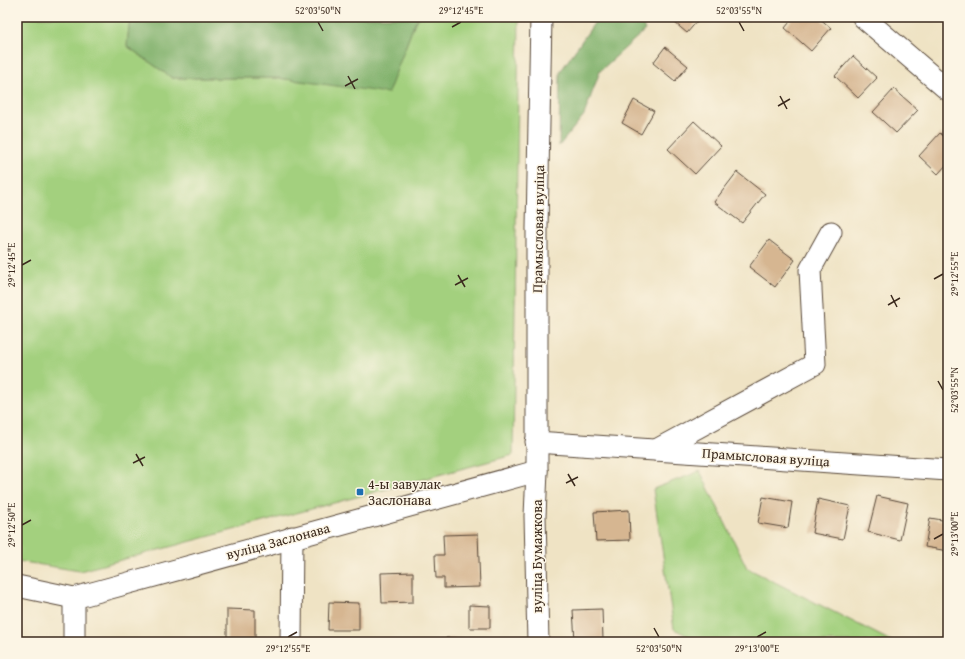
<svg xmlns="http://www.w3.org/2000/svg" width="965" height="659" viewBox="0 0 965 659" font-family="'Gentium Book Plus',serif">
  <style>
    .green { fill: #a3d07e; stroke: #6f7d4e }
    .forest { fill: #82b26d; stroke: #5e6e46 }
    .building { fill: #d6b691 }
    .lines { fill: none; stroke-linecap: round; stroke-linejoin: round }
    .minor-casing { stroke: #564637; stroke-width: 23 }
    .minor { stroke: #fff; stroke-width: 21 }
    .ticks { fill: none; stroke: #3b2a1e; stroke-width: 1.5 }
    .poi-dot { fill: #1f6fb2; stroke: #fcf5e5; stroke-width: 1.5 }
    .labels { text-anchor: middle; stroke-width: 3; stroke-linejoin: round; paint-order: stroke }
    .street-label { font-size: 14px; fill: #3b2a1e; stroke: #fcf5e5 }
    .poi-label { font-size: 14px; fill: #3b2a1e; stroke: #fcf5e5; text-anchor: start }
    .neatline { fill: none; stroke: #3b2a1e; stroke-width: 1.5 }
    .ticks-label { font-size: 10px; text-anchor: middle; fill: #3b2a1e }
  </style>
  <rect width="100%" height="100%" fill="#fcf5e5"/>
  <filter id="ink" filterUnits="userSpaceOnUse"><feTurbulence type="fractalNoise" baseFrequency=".025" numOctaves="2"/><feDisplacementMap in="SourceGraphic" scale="8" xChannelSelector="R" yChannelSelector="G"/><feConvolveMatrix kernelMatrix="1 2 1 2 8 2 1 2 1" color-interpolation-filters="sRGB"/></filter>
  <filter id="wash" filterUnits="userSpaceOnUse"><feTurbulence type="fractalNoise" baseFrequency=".012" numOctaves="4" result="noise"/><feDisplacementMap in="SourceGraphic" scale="16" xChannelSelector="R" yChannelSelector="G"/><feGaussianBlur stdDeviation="0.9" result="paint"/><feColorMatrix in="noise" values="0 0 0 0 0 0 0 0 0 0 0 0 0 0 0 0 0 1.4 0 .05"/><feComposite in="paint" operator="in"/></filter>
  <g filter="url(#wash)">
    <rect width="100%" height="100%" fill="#efe3c4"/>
    <g class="green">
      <path d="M17,17H130L127,46L172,78H278L388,92L415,22L419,17H519L513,455L80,571L17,561Z"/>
      <path d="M700,471L747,568L893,642H700L674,629L653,489Z"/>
    </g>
    <g class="forest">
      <path d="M130,17H419L415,22L388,93L278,78H172L127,46Z"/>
      <path d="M617,17H639L645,30L600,71L584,115L559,146L560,72L595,22Z"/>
    </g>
    <g id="blocks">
      <g class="building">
        <path d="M668,17H695L698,20L687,33Z"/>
        <path d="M794,17H818L831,28L811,51L785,28Z"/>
        <path d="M665,47L688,66L675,81L653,63Z"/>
        <path d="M853,56L877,78L858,98L835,76Z"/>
        <path d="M894,89L918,110L896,133L873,112Z"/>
        <path d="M634,100L654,111L641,134L622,123Z"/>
        <path d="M694,121L721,146L695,174L668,149Z"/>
        <path d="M940,133L948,140V163L938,174L919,156Z"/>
        <path d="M737,172L765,194L742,223L714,202Z"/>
        <path d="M769,240L795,260L775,287L749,267Z"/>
        <path d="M877,496L908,503L900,540L868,532Z"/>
        <path d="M763,497L792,502L788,528L758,523Z"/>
        <path d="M818,499L850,506L843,539L812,533Z"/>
        <path d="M629,510L630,540L596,541L594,512Z"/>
        <path d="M930,518L948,521V551L925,547Z"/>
        <path d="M478,534L480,587L444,588V578H436L435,555H444L443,535Z"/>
        <path d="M413,572V602L382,603L381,573Z"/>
        <path d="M329,602L359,603V630H328Z"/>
        <path d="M469,605L490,606V628H469Z"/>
        <path d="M227,609L255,610V642H227Z"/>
        <path d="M602,609L603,640L575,641L573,610Z"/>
        <path d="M446,638L472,639V642H446Z"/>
        <path d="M114,639L138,640V642H114Z"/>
      </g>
    </g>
  </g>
  <g filter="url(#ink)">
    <use href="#blocks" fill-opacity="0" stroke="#564637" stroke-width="1"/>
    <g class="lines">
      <g class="minor-casing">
        <g id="minor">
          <path d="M863,17L948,90"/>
          <path d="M536,442L948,470"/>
          <path d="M656,450L815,364L810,270L831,232"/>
          <path d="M17,586L74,598L537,471"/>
          <path d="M74,598V642"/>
          <path d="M291,642L292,537"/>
          <path d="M538,642L535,516L537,471V228L541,17"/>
        </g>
      </g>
      <use href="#minor" class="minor"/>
    </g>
  </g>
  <path class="ticks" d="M318,22L323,31M739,22L744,31M452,27L461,22M348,76L355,89M345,86L358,79M780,96L787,109M778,106L790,99M22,265L31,260M458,275L465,287M934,279L943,274M455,285L468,278M891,295L897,307M888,305L900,298M938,381L943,390M136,454L143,466M133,463L145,457M568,474L575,486M566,483L578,477M22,525L31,520M934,539L943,534M654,628L659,637M288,637L297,632M757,637L766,632"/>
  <rect class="poi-dot" x="356" y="488" width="8" height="8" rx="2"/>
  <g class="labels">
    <g class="street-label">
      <text transform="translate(538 229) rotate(-89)" y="5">Прамысловая вуліца</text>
      <text transform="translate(766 457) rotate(4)" y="5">Прамысловая вуліца</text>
      <text transform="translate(278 541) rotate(-15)" y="5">вуліца Заслонава</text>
      <text transform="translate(537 556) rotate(-90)" y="5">вуліца Бумажкова</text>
    </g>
    <g class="poi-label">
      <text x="368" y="489">4-ы завулак<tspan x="368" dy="16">Заслонава</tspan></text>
    </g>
  </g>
  <rect width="965" height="659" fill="none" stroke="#fcf5e5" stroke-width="44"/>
  <rect x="22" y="22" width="921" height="615" class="neatline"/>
  <g class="ticks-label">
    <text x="318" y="14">52°03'50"N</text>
    <text x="461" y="14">29°12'45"E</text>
    <text x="739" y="14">52°03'55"N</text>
    <text transform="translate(11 265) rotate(-90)" y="4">29°12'45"E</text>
    <text transform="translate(954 274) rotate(-90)" y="4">29°12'55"E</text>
    <text transform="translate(954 390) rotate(-90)" y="4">52°03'55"N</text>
    <text transform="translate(11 525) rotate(-90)" y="4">29°12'50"E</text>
    <text transform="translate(954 534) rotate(-90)" y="4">29°13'00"E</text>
    <text x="288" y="652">29°12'55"E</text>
    <text x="659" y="652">52°03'50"N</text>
    <text x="757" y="652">29°13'00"E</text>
  </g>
</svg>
